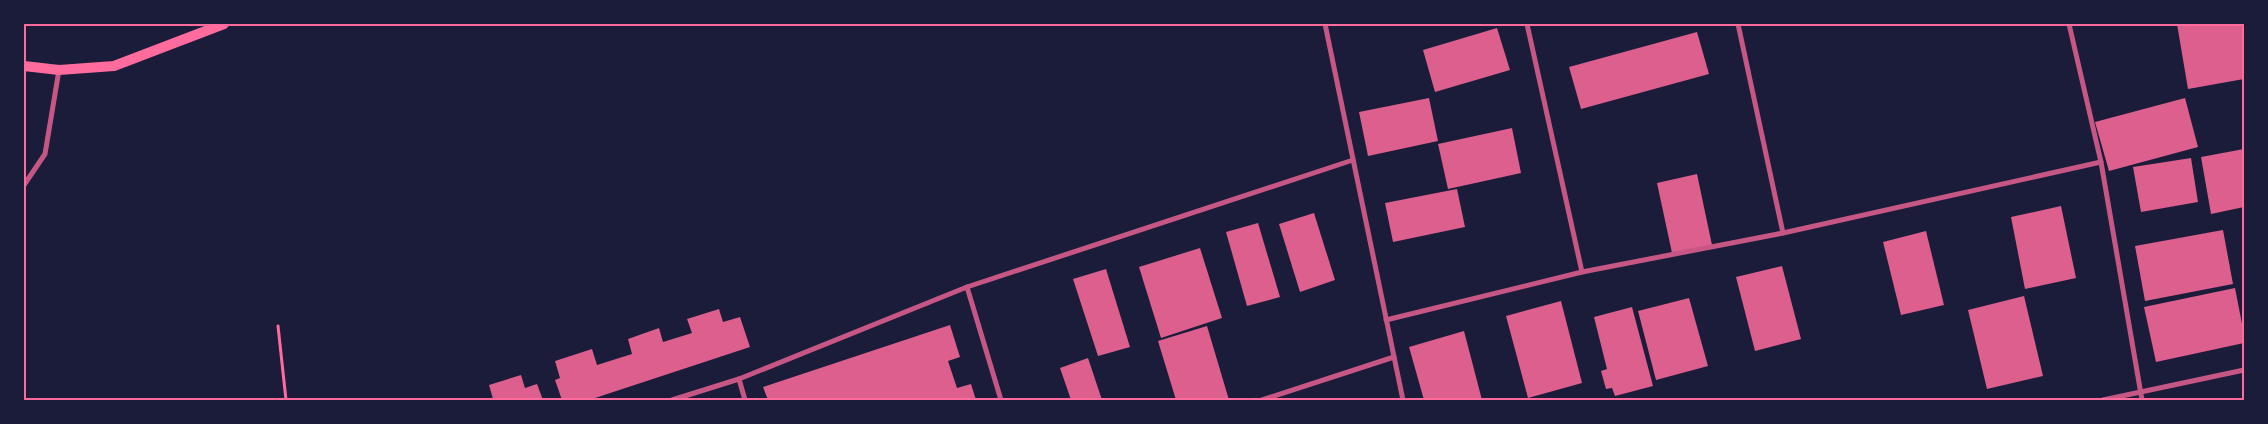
<svg xmlns="http://www.w3.org/2000/svg" width="2268" height="424" viewBox="0 0 2268 424" font-family="Manrope,sans-serif">
  <style>
    .building { fill: #dd5f8e }
    .lines { fill: none; stroke-linecap: round; stroke-linejoin: round }
    .path { stroke: #ff6b9d; stroke-width: 3 }
    .minor { stroke: #c65784; stroke-width: 5 }
    .secondary { stroke: #ff6b9d; stroke-width: 10 }
    .neatline { fill: none; stroke: #ff6b9d; stroke-width: 2 }
  </style>
  <rect width="100%" height="100%" fill="#1b1b3a"/>
  <g class="building">
    <path d="M2177,24H2244V79L2188,89Z"/>
    <path d="M1497,28L1510,70L1435,92L1423,50Z"/>
    <path d="M1697,32L1709,74L1581,109L1569,67Z"/>
    <path d="M1429,98L1438,141L1368,156L1359,112Z"/>
    <path d="M2185,98L2198,147L2109,171L2095,122Z"/>
    <path d="M1512,128L1521,173L1448,189L1438,144Z"/>
    <path d="M2244,149V207L2211,214L2201,157Z"/>
    <path d="M2191,158L2198,202L2141,212L2133,167Z"/>
    <path d="M1697,174L1712,245L1672,253L1657,183Z"/>
    <path d="M1457,189L1465,227L1393,242L1385,203Z"/>
    <path d="M2061,206L2076,278L2025,289L2011,217Z"/>
    <path d="M1314,213L1335,280L1300,292L1279,224Z"/>
    <path d="M1258,223L1280,297L1247,306L1226,232Z"/>
    <path d="M2223,230L2233,284L2145,301L2135,246Z"/>
    <path d="M1926,231L1944,305L1901,315L1883,242Z"/>
    <path d="M1200,248L1222,318L1161,338L1139,267Z"/>
    <path d="M1782,266L1801,339L1755,351L1736,277Z"/>
    <path d="M1106,269L1130,347L1098,356L1073,279Z"/>
    <path d="M2235,288L2244,334V343L2156,362L2144,307Z"/>
    <path d="M2024,296L2043,376L1987,389L1968,310Z"/>
    <path d="M1689,298L1708,366L1656,380L1638,311Z"/>
    <path d="M1561,301L1582,383L1528,398L1506,316Z"/>
    <path d="M1632,307L1653,386L1615,396L1612,388L1606,389L1601,371L1607,369L1594,317Z"/>
    <path d="M719,309L723,322L740,317L750,347L589,400H562L555,380L560,378L555,361L592,349L597,365L632,354L628,339L659,328L663,342L692,333L687,319Z"/>
    <path d="M950,325L960,357L948,361L957,388L971,384L976,400H768L763,387Z"/>
    <path d="M1207,326L1229,400H1176L1158,341Z"/>
    <path d="M1464,331L1482,400H1424L1409,347Z"/>
    <path d="M1088,358L1102,400H1071L1060,368Z"/>
    <path d="M521,375L525,388L537,384L543,400H490L493,399L489,385Z"/>
  </g>
  <g class="lines">
    <path class="path" d="M278,326L286,400"/>
    <g class="minor">
      <path d="M1325,24L1403,400"/>
      <path d="M1527,24L1582,272"/>
      <path d="M1738,24L1783,233"/>
      <path d="M2069,24L2101,162L2142,400"/>
      <path d="M24,185L45,154L59,70"/>
      <path d="M967,287L1001,400"/>
      <path d="M1386,320L1582,272L1783,233L2101,162"/>
      <path d="M739,379L745,400"/>
      <path d="M672,400L739,379L967,287L1353,160"/>
      <path d="M1262,400L1394,357"/>
      <path d="M2103,400L2244,370"/>
    </g>
    <path class="secondary" d="M24,66L59,70L114,66L224,24"/>
  </g>
  <rect width="2268" height="424" fill="none" stroke="#1b1b3a" stroke-width="50"/>
  <rect x="25" y="25" width="2218" height="374" class="neatline"/>
</svg>
